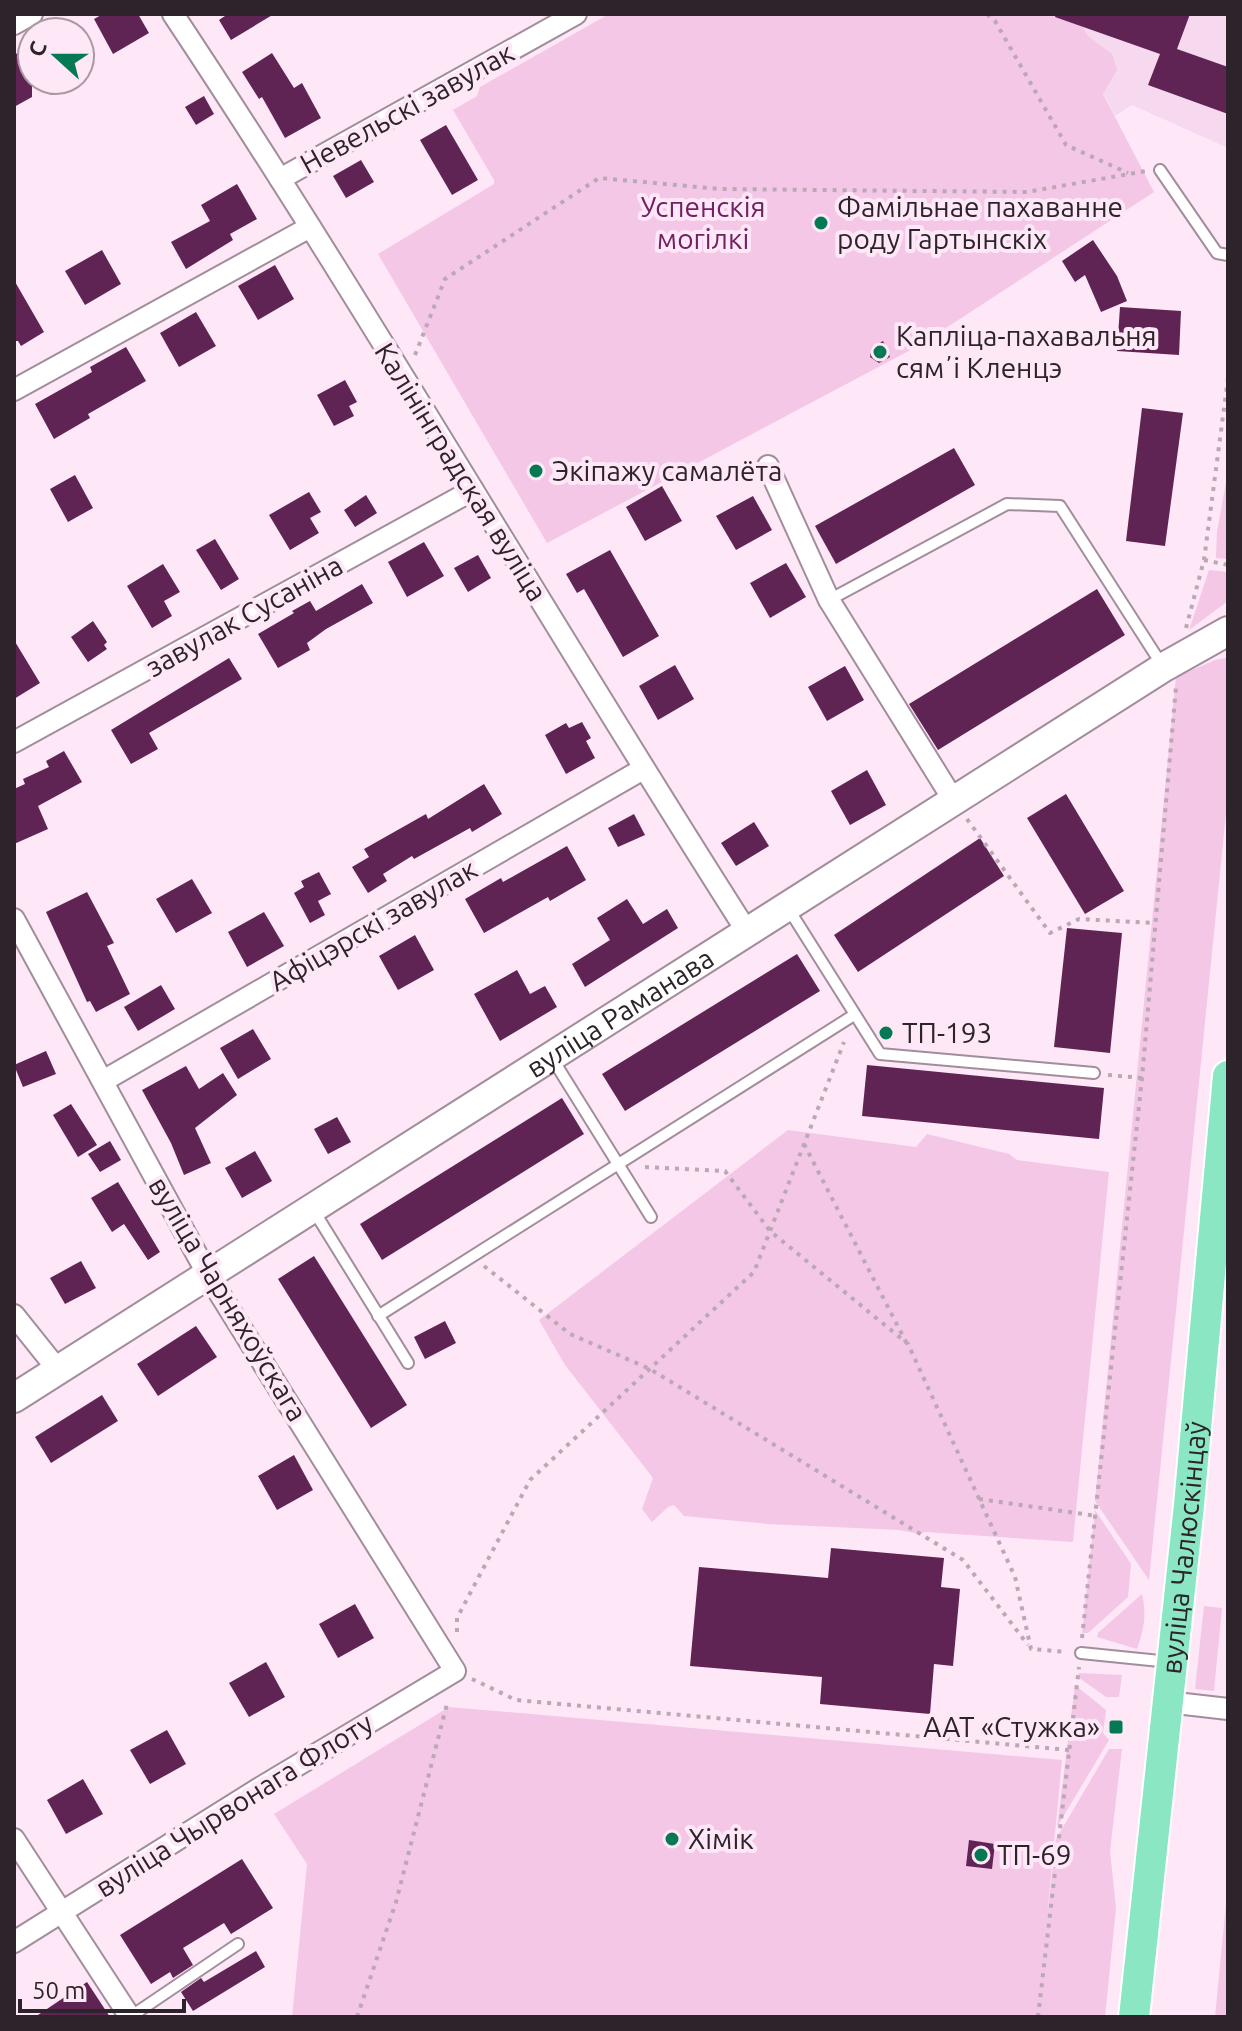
<svg xmlns="http://www.w3.org/2000/svg" width="1242" height="2031" viewBox="0 0 1242 2031" font-family="Ubuntu,sans-serif">
  <style>
    .built { fill: #f6d9ee }
    .green { fill: #f4c7e7 }
    .building { fill: #602454 }
    .lines { fill: none; stroke-linecap: round; stroke-linejoin: round }
    .service-casing { stroke: #a28d9c; stroke-width: 14 }
    .minor-casing { stroke: #a28d9c; stroke-width: 24 }
    .secondary-casing { stroke: #a28d9c; stroke-width: 32 }
    .primary-casing { stroke: #fff; stroke-width: 34 }
    .path { stroke: #baa8b5; stroke-width: 4; stroke-dasharray: 4 6; stroke-linecap: butt }
    .service { stroke: #fff; stroke-width: 10 }
    .minor { stroke: #fff; stroke-width: 20 }
    .secondary { stroke: #fff; stroke-width: 28 }
    .primary { stroke: #8be6c4; stroke-width: 30 }
    .poi-dot { fill: #057854; stroke: #fee7f7; stroke-width: 3 }
    .labels { text-anchor: middle; stroke-width: 8; stroke-linejoin: round; paint-order: stroke }
    .street-label { font-size: 28px; fill: #2c242a; stroke: #fee7f7 }
    .park-label { font-size: 28px; fill: #722163; stroke: #fee7f7 }
    .poi-label { font-size: 28px; fill: #2c242a; stroke: #fee7f7; text-anchor: start }
  </style>
  <rect width="100%" height="100%" fill="#fee7f7"/>
  <path class="built" d="M1062,14H1228V148L1132,105L1115,116Z"/>
  <g class="green">
    <path d="M609,14H1075L1088,36L1112,54L1117,70L1103,94L1154,192L920,345L547,543L378,254L494,184V180L453,110L477,96L480,87Z"/>
    <path d="M1228,471V559L1216,558L1217,532Z"/>
    <path d="M1209,570L1228,572V601L1189,630Z"/>
    <path d="M1225,658L1228,659V793L1149,1580L1095,1501L1176,677L1215,660Z"/>
    <path d="M788,1130L916,1147L927,1134L1009,1154L1017,1160L1109,1172L1073,1542L925,1532L919,1534L899,1530L768,1524L684,1516L674,1505L668,1507L652,1522L642,1509L653,1478L565,1365L539,1320Z"/>
    <path d="M1095,1510L1131,1564L1128,1597L1088,1633H1082Z"/>
    <path d="M1142,1594C1147,1615 1144,1629 1137,1649L1097,1637L1098,1633Z"/>
    <path d="M1204,1606L1222,1608L1214,1691L1195,1689Z"/>
    <path d="M1079,1673L1122,1675L1119,1697H1106L1078,1677Z"/>
    <path d="M1075,1685L1106,1710L1103,1733L1109,1740L1057,1827Z"/>
    <path d="M449,1707L1062,1760L1047,1917L1056,1839L1109,1749H1122L1110,1851L1116,1908L1105,2017H292L307,1864L274,1814Z"/>
    <path d="M1228,1883V2017H1215Z"/>
  </g>
  <g class="building">
    <path d="M103,14H138L149,33L113,54L94,19Z"/>
    <path d="M228,14H274L231,40L219,20Z"/>
    <path d="M1056,14H1190L1177,49L1228,67V114L1148,85L1160,54L1055,17Z"/>
    <path d="M32,45V97L14,107V55Z"/>
    <path d="M272,53L294,88L302,83L321,118L285,138L262,97L259,99L242,72Z"/>
    <path d="M204,96L214,114L196,125L185,107Z"/>
    <path d="M446,125L478,180L452,195L420,140Z"/>
    <path d="M361,160L374,182L346,198L333,176Z"/>
    <path d="M237,184L257,219L230,234L233,240L186,269L171,242L210,221L201,205Z"/>
    <path d="M1093,240L1117,276L1127,301L1101,312L1085,275L1075,282L1062,261Z"/>
    <path d="M102,250L121,284L85,305L65,271Z"/>
    <path d="M275,265L294,299L258,320L238,286Z"/>
    <path d="M14,280L44,332L21,346L18,341H14Z"/>
    <path d="M1120,307L1181,311L1179,355L1117,351Z"/>
    <path d="M196,312L216,346L179,367L160,333Z"/>
    <path d="M883,341L890,357L879,363L870,357L872,347Z"/>
    <path d="M126,347L146,381L88,414L90,418L54,439L35,404L92,372L90,367Z"/>
    <path d="M345,380L357,402L349,406L354,416L334,426L317,395Z"/>
    <path d="M1142,408L1183,413L1165,546L1126,541Z"/>
    <path d="M954,448L975,485L836,564L815,526Z"/>
    <path d="M75,475L93,508L68,522L50,489Z"/>
    <path d="M662,486L682,521L645,541L626,507Z"/>
    <path d="M309,492L321,512L310,518L319,533L290,550L269,515Z"/>
    <path d="M366,495L377,513L355,527L344,510Z"/>
    <path d="M753,496L772,530L736,550L716,516Z"/>
    <path d="M215,539L239,579L221,590L196,550Z"/>
    <path d="M424,542L444,576L407,597L388,562Z"/>
    <path d="M610,550L659,636L623,657L584,589L577,593L566,574Z"/>
    <path d="M478,555L491,578L468,592L454,568Z"/>
    <path d="M786,563L806,597L770,618L750,583Z"/>
    <path d="M163,564L180,592L164,601L172,616L152,628L127,586Z"/>
    <path d="M362,584L373,603L326,629L307,643L310,650L278,668L258,634L294,613L292,611L310,601L316,611Z"/>
    <path d="M1097,589L1125,635L938,750L909,704Z"/>
    <path d="M93,621L107,642L104,645L107,649L88,662L71,637Z"/>
    <path d="M14,640L40,683L14,699Z"/>
    <path d="M229,658L242,679L149,733L158,749L131,764L111,730Z"/>
    <path d="M675,665L694,699L658,720L639,686Z"/>
    <path d="M845,666L864,700L827,721L808,687Z"/>
    <path d="M582,722L591,738L586,741L595,758L566,774L545,735L566,723L569,728Z"/>
    <path d="M64,751L82,782L38,806L48,829L14,844V789L25,784L23,779L49,767L46,761Z"/>
    <path d="M867,770L886,805L850,825L831,791Z"/>
    <path d="M484,784L502,814L472,832L470,828L414,859L412,856L383,874L387,881L368,893L352,867L369,857L364,849L426,814L428,819Z"/>
    <path d="M1066,794L1124,891L1085,914L1027,818Z"/>
    <path d="M634,814L645,835L618,847L608,828Z"/>
    <path d="M754,822L769,846L736,866L721,843Z"/>
    <path d="M980,838L1004,876L858,972L834,935Z"/>
    <path d="M567,846L586,880L550,901L548,897L484,933L465,899L501,878L503,882Z"/>
    <path d="M319,872L331,894L318,901L325,915L310,923L294,893L304,887L301,881Z"/>
    <path d="M192,879L212,913L176,933L156,899Z"/>
    <path d="M87,892L114,943L107,946L130,994L96,1012L90,1001L87,1002L46,912Z"/>
    <path d="M627,899L643,924L667,909L678,928L585,987L572,964L610,940L597,918Z"/>
    <path d="M264,912L284,946L247,967L228,932Z"/>
    <path d="M1067,928L1122,933L1110,1053L1054,1047Z"/>
    <path d="M415,935L434,970L398,990L379,956Z"/>
    <path d="M797,954L820,991L625,1111L602,1074Z"/>
    <path d="M517,970L530,994L545,986L557,1007L500,1041L474,994Z"/>
    <path d="M161,985L175,1009L138,1031L124,1007Z"/>
    <path d="M253,1029L271,1059L238,1079L220,1048Z"/>
    <path d="M46,1051L56,1074L23,1087L14,1065Z"/>
    <path d="M867,1065L1104,1088L1099,1139L862,1116Z"/>
    <path d="M186,1066L199,1089L223,1073L237,1095L195,1128L211,1163L184,1175L171,1143L142,1090Z"/>
    <path d="M562,1098L584,1134L382,1260L360,1224Z"/>
    <path d="M71,1104L97,1145L78,1157L53,1115Z"/>
    <path d="M337,1117L351,1142L328,1154L314,1129Z"/>
    <path d="M110,1141L121,1160L100,1172L88,1154Z"/>
    <path d="M255,1151L272,1181L242,1198L225,1168Z"/>
    <path d="M118,1182L160,1252L148,1260L124,1224L112,1232L91,1198Z"/>
    <path d="M314,1256L407,1405L371,1428L278,1279Z"/>
    <path d="M81,1261L96,1288L65,1304L50,1278Z"/>
    <path d="M445,1321L456,1343L425,1359L414,1337Z"/>
    <path d="M196,1326L217,1357L158,1396L137,1364Z"/>
    <path d="M102,1395L118,1421L51,1463L35,1437Z"/>
    <path d="M294,1455L313,1490L277,1510L258,1476Z"/>
    <path d="M831,1548L944,1558L941,1587L960,1589L953,1666L934,1664L930,1714L820,1704L822,1677L690,1666L699,1567L828,1578Z"/>
    <path d="M355,1604L374,1638L338,1658L319,1624Z"/>
    <path d="M266,1662L285,1697L249,1717L229,1683Z"/>
    <path d="M167,1730L186,1764L150,1784L130,1750Z"/>
    <path d="M83,1779L103,1814L66,1834L47,1800Z"/>
    <path d="M969,1840L995,1844L992,1869L966,1866Z"/>
    <path d="M242,1859L273,1908L231,1934L224,1923L183,1948L193,1965L173,1978L170,1972L151,1984L120,1935Z"/>
    <path d="M256,1951L265,1967L193,2011L181,1992L201,1978L204,1982Z"/>
    <path d="M87,1982L110,2017H35Z"/>
  </g>
  <g class="lines">
    <g class="service-casing">
      <g id="service">
        <path d="M1160,170L1217,253L1228,255"/>
        <path d="M829,600L1007,504L1060,506L1162,665"/>
        <path d="M788,908L880,1054L1094,1073"/>
        <path d="M552,1058L651,1217"/>
        <path d="M314,1211L408,1363"/>
        <path d="M378,1316L854,1015"/>
        <path d="M1081,1653L1170,1662"/>
        <path d="M130,2017L238,1944"/>
      </g>
    </g>
    <g class="minor-casing">
      <g id="minor">
        <path d="M173,14C372,314 552,627 746,930"/>
        <path d="M14,24L32,14"/>
        <path d="M280,179L576,14"/>
        <path d="M14,390L310,227"/>
        <path d="M768,466L829,600L954,801"/>
        <path d="M14,742L473,490"/>
        <path d="M14,919L208,1275L455,1671L258,1789L14,1942"/>
        <path d="M103,1081L643,769"/>
        <path d="M14,1315L58,1370"/>
        <path d="M1167,1702L1228,1709"/>
        <path d="M14,1839L130,2017"/>
      </g>
    </g>
    <g class="secondary-casing">
      <g id="secondary">
        <path id="s1" d="M14,1398L1164,667L1228,631"/>
      </g>
    </g>
    <g class="primary-casing">
      <g id="primary">
        <path id="s2" d="M1134,2017L1189,1505L1228,1076"/>
      </g>
    </g>
    <g class="path">
      <path d="M987,14L995,21L1066,145L1128,173"/>
      <path d="M415,355L445,279L599,178L720,189L1027,192L1146,171"/>
      <path d="M1204,560L1228,565"/>
      <path d="M1186,628L1204,560L1228,378"/>
      <path d="M967,819L1050,933L1079,919L1155,923"/>
      <path d="M1108,1075L1142,1078"/>
      <path d="M804,1144L906,1342"/>
      <path d="M645,1167L725,1171L770,1231L908,1344L1015,1577L1031,1649L1067,1652"/>
      <path d="M484,1266L570,1334L650,1369L963,1560L1028,1645"/>
      <path d="M979,1499L1097,1516"/>
      <path d="M457,1632V1618L530,1480L754,1272L844,1042"/>
      <path d="M1082,1638L1142,1078L1176,687"/>
      <path d="M472,1679L516,1700L1069,1750"/>
      <path d="M357,2017L396,1902L448,1700"/>
      <path d="M1038,2017L1079,1667"/>
    </g>
    <use href="#service" class="service"/>
    <use href="#minor" class="minor"/>
    <use href="#secondary" class="secondary"/>
    <use href="#primary" class="primary"/>
  </g>
  <g class="poi-dot">
    <circle cx="821" cy="223" r="8"/>
    <circle cx="880" cy="352" r="8"/>
    <circle cx="536" cy="471" r="8"/>
    <circle cx="886" cy="1033" r="8"/>
    <rect x="1108" y="1719" width="16" height="16" rx="4"/>
    <circle cx="672" cy="1839" r="8"/>
    <circle cx="981" cy="1855" r="8"/>
  </g>
  <g class="labels">
    <g class="street-label">
      <text transform="translate(407 108) rotate(-29)" y="10">Невельскі завулак</text>
      <text transform="translate(461 472) rotate(58)" y="10">Калінінградская вуліца</text>
      <text transform="translate(244 616) rotate(-29)" y="10">завулак Сусаніна</text>
      <text transform="translate(373 925) rotate(-30)" y="10">Афіцэрскі завулак</text>
      <text dy="10" stroke="none"><textPath href="#s1" startOffset="718">вуліца Раманава</textPath></text>
      <text transform="translate(228 1299) rotate(59)" y="10">вуліца Чарняхоўскага</text>
      <text dy="10" stroke="none"><textPath href="#s2" startOffset="472">вуліца Чалюскінцаў</textPath></text>
      <text transform="translate(234 1805) rotate(-32)" y="10">вуліца Чырвонага Флоту</text>
    </g>
    <g class="park-label">
      <text x="703" y="217">Успенскія<tspan x="703" dy="32">могілкі</tspan></text>
    </g>
    <g class="poi-label">
      <text x="837" y="217">Фамільнае пахаванне<tspan x="837" dy="32">роду Гартынскіх</tspan></text>
      <text x="896" y="346">Капліца-пахавальня<tspan x="896" dy="32">сямʼі Кленцэ</tspan></text>
      <text x="552" y="481">Экіпажу самалёта</text>
      <text x="902" y="1043">ТП-193</text>
      <text x="1100" y="1737" text-anchor="end">ААТ «Стужка»</text>
      <text x="688" y="1849">Хімік</text>
      <text x="997" y="1865">ТП-69</text>
    </g>
  </g>
  <rect width="1242" height="2031" fill="none" stroke="#2c242a" stroke-width="32"/>
  <g transform="translate(56 56) rotate(291)"><circle r="38" fill="#fee7f7" stroke="#aa99a5" stroke-width="2"/>
  <path d="M0-6L14 30L0 20L-14 30Z" fill="#057854"/>
  <text y="-12" font-size="22" font-weight="bold" text-anchor="middle" fill="#2c242a">С</text>
  </g>
  <path d="M20 1999v12h164v-12" fill="none" stroke="#2c242a" stroke-width="4"/>
  <text x="32" y="1999" font-size="24" fill="#2c242a" stroke="#fee7f7" stroke-width="6" paint-order="stroke">50 m</text>
</svg>
